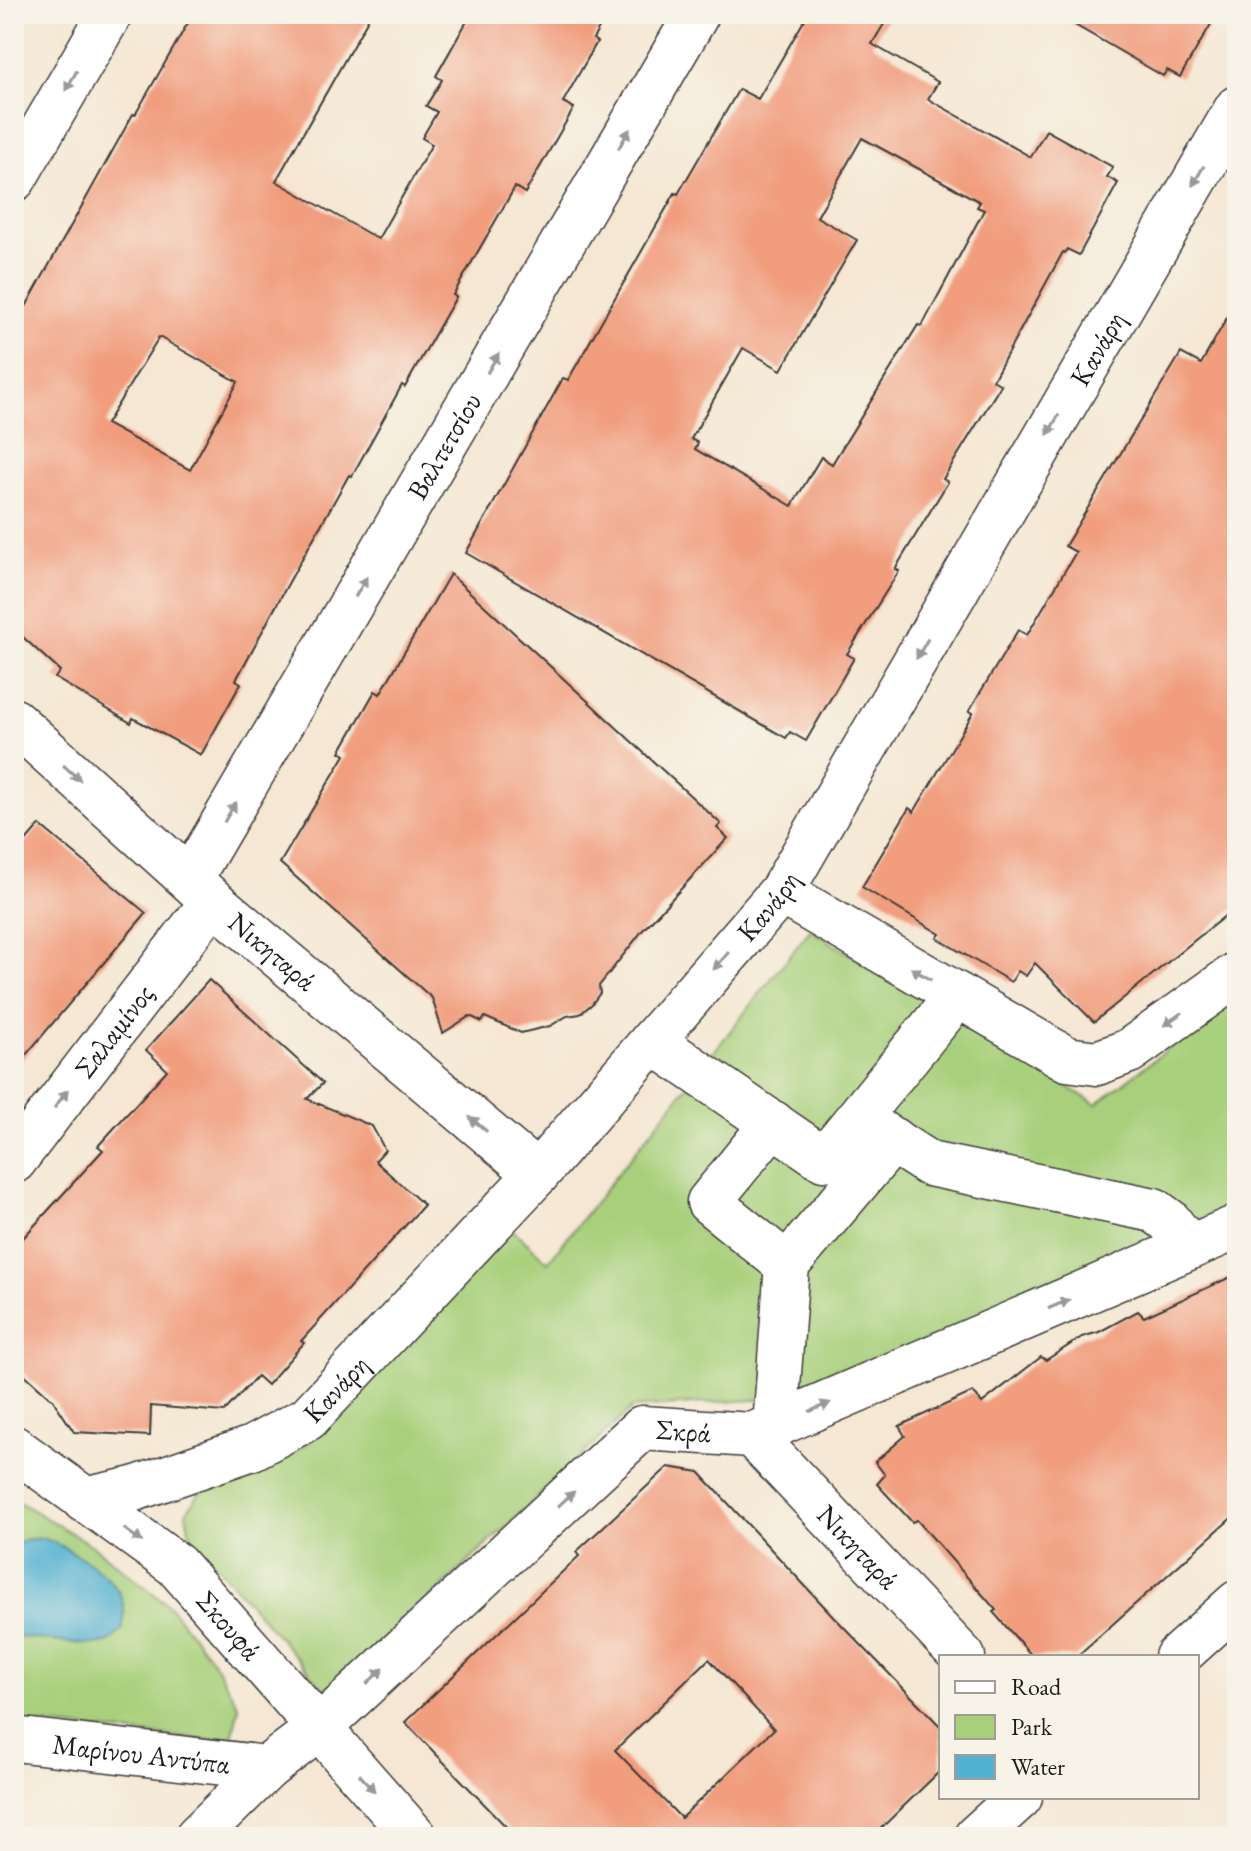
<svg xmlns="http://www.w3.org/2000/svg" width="1251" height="1851" viewBox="0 0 1251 1851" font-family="'EB Garamond',serif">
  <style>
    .green { fill: #a8d07b; stroke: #62764c; stroke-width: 2 }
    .water { fill: #53b1d2; stroke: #386677; stroke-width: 2 }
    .building { fill: #f19d7e; fill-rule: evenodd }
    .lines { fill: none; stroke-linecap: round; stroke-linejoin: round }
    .minor-casing { stroke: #3d3a37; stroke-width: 47 }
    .minor { stroke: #fff; stroke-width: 44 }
    .oneway { fill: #999 }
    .labels { text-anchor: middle; stroke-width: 8; stroke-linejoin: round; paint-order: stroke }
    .street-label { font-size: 28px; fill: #1c1c1c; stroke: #f7f3e8 }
  </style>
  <rect width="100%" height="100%" fill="#f7f3e8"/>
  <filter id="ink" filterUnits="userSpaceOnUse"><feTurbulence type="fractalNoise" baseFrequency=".0125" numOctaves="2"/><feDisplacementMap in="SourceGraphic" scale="16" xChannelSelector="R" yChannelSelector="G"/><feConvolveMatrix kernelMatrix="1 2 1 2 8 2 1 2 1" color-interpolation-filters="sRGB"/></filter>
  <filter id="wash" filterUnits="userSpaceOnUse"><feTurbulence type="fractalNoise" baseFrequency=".006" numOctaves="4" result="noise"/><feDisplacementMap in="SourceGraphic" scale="32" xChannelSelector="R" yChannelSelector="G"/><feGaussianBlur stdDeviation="1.8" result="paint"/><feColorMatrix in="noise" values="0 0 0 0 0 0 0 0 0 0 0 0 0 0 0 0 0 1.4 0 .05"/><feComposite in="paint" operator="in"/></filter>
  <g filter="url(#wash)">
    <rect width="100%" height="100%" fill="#f5e7d3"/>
    <g class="green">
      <path d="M810,930L1096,1104L1237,996V1204L798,1397L632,1408L328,1694L190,1535L186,1513L201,1491L308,1444L505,1223L548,1262Z"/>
      <path d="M14,1499L93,1546L168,1605L213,1661L239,1707L231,1742L14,1722Z"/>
    </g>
    <path class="water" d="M42,1538C67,1546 112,1573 122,1599C126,1610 124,1620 122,1631C117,1634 111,1641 106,1643C94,1648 31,1638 14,1636V1548L23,1540Z"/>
    <g id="blocks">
      <g class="building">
        <path d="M193,14H371L276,181L378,239L432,144L422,138L437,112L426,106L442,80L436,76L471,14H607L593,39L597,42L563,102L574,108L525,193L515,187L453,295L456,297L405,387L402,385L352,476L349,475L289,582L236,680L241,683L201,755L133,718L131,723L55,678L60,671L14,629V328L133,114L135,115ZM159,337L238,382L190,470L106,424Z"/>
        <path d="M808,14H890L872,44L938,82L928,99L1031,157L1046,130L1113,167L1107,177L1118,183L1079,255L1067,249L1065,253L1063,252L993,380L1001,385L943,479L948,482L895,569L899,571L847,654L854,658L806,741L790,732L786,738L466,553L563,378L568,380L675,193L678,194L739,89L758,99ZM862,138L980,202L977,207L984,210L922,326L918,325L832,464L821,457L792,506L695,449L698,443L691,439L743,348L781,370L857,240L817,217Z"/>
        <path d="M1056,14H1217L1180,77L1167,70L1163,76Z"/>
        <path d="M1237,300V906L1094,1022L1035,963L1026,976L1018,971L1011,982L937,938L940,934L862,887L909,808L914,812L973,713L969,711L1018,630L1027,635L1076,552L1065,546L1181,353L1201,364Z"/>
        <path d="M450,574L721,824L717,828L728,838L643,930L599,986L600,993L592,1004L580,1014L567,1016L550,1026L521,1033L485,1017L482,1022L470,1016L443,1033L432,998L280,863L345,755L340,752L375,691L380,694Z"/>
        <path d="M40,825L146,913L14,1069V855Z"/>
        <path d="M209,980L323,1083L307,1099L372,1126L385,1150L375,1161L424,1205L301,1341L304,1343L267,1385L257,1376L224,1412L151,1406L150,1436L74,1432L53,1400L14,1365V1248L103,1150L98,1146L167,1070L146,1050Z"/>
        <path d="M1237,1274V1513L1076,1657H1033L993,1612L996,1610L917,1520L912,1522L877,1484L885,1475L875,1462L905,1436L899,1426L973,1392L982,1403L1041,1357L1046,1360L1082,1337L1099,1332L1138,1311L1144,1317Z"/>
        <path d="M668,1467L699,1472L835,1618L941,1727V1770L872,1837H516L405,1722L579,1556L576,1552ZM709,1659L774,1729L681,1818L615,1750Z"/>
      </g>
    </g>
  </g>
  <g filter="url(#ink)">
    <use href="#blocks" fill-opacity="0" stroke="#3d3a37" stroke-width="2"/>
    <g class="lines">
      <g class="minor-casing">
        <g id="minor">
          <path d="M14,179L110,14"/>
          <path id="s1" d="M14,721L213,901L537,1174"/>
          <path id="s2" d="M190,879L697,14"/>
          <path d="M781,892L1067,1059L1097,1063L1129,1051L1237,974"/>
          <path d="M652,1041L824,1159L958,995"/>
          <path d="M858,1118L929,1164L1154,1210L1169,1221L1189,1247"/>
          <path d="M773,1123L709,1202L787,1265"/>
          <path id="s3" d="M14,1161L213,901"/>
          <path d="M775,1427L787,1265L893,1140"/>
          <path id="s4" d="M752,1435L963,1657"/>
          <path id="s5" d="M14,1448L176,1565L415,1837"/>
          <path id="s6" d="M84,1500L134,1489L252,1448L308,1418L537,1174L781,892L1237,108"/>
          <path d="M1177,1657L1237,1603"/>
          <path id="s7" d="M14,1739L267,1768"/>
          <path id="s8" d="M197,1837L267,1768L318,1729L642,1428L752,1435L1237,1227"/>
          <path d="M976,1837L1020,1797"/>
        </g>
      </g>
      <use href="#minor" class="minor"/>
    </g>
    <defs><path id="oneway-solid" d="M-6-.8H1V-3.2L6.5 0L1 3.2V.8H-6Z" transform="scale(2)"/></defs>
    <g class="oneway">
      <use href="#oneway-solid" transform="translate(71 81) rotate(120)"/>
      <use href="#oneway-solid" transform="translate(624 139) rotate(-60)"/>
      <use href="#oneway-solid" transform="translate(1198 176) rotate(120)"/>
      <use href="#oneway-solid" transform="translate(493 363) rotate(-60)"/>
      <use href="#oneway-solid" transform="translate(1053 425) rotate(120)"/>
      <use href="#oneway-solid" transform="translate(361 587) rotate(-60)"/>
      <use href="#oneway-solid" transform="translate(922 649) rotate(120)"/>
      <use href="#oneway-solid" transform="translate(72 773) rotate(42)"/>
      <use href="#oneway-solid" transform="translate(230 812) rotate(-60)"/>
      <use href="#oneway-solid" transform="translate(721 961) rotate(131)"/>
      <use href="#oneway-solid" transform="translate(921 974) rotate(-150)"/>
      <use href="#oneway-solid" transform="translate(1173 1019) rotate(145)"/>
      <use href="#oneway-solid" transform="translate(61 1099) rotate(-53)"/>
      <use href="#oneway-solid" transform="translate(478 1124) rotate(-140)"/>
      <use href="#oneway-solid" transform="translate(1059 1304) rotate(-23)"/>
      <use href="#oneway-solid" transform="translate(820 1407) rotate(-23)"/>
      <use href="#oneway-solid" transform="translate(566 1499) rotate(-43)"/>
      <use href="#oneway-solid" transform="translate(133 1535) rotate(36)"/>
      <use href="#oneway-solid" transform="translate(375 1676) rotate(-43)"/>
      <use href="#oneway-solid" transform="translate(367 1783) rotate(48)"/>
    </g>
  </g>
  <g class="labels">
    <g class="street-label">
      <text dy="10" stroke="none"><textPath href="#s6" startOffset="1576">Κανάρη</textPath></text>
      <text dy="10" stroke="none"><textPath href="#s2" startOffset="502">Βαλτετσίου</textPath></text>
      <text dy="10" stroke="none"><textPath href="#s6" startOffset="928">Κανάρη</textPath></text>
      <text dy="10" stroke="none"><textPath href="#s1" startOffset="346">Νικηταρά</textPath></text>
      <text dy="10" stroke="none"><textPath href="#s3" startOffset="164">Σαλαμίνος</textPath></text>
      <text dy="10" stroke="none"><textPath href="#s6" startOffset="280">Κανάρη</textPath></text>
      <text dy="10" stroke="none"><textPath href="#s8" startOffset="646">Σκρά</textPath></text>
      <text dy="10" stroke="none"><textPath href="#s4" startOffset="154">Νικηταρά</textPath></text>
      <text dy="10" stroke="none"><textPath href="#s5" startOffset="280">Σκουφά</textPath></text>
      <text dy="10" stroke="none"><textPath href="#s7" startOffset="128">Μαρίνου Αντύπα</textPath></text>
    </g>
  </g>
  <rect width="1251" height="1851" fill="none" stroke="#f7f3e8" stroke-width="48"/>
  <rect x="939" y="1655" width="260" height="144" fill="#f7f3e8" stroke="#9f9d96" stroke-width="2"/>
  <rect x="955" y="1681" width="40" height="12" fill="#ffffff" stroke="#9f9d96" stroke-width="2"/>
  <text x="1011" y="1695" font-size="24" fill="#1c1c1c">Road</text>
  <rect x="955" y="1715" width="40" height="24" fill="#a8d07b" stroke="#9f9d96" stroke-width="2"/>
  <text x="1011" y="1735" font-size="24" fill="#1c1c1c">Park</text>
  <rect x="955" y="1755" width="40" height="24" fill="#53b1d2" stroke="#9f9d96" stroke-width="2"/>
  <text x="1011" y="1775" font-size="24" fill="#1c1c1c">Water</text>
</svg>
